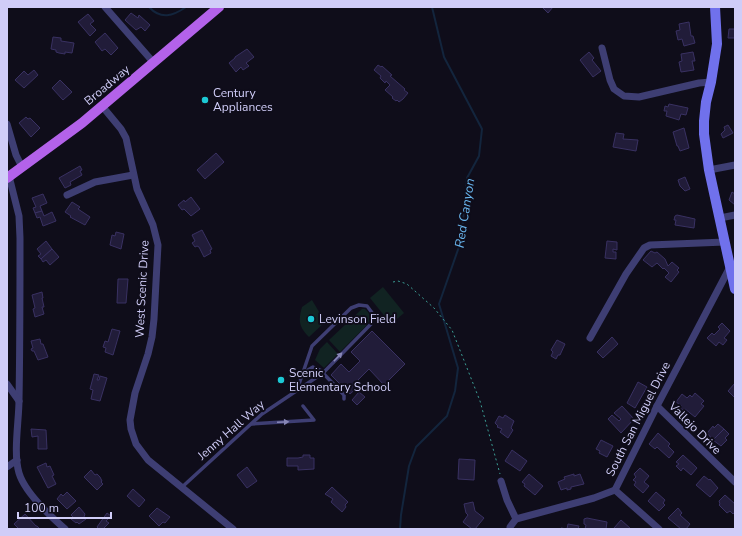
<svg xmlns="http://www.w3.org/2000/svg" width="742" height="536" viewBox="0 0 742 536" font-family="'Nunito Sans',sans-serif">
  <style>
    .green { fill: #112322 }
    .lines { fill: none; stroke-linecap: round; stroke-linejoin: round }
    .stream { stroke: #13253d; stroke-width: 2 }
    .building { fill: #211c39; stroke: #393162 }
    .path { stroke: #3b9e95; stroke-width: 1; stroke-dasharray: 2 3; stroke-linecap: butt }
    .lane { stroke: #3e3e73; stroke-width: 3.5 }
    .street { stroke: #3e3e73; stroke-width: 7 }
    .secondary { stroke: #7071ec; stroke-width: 10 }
    .primary { stroke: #b362ea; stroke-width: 10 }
    .oneway { fill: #8786b6 }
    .poi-dot { fill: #1cc9d5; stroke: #0f0d1a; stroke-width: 1.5 }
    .labels { text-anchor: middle; stroke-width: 4; stroke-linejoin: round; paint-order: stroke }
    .street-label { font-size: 12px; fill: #d0cdf8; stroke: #0f0d1a }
    .poi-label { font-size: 12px; fill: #d0cdf8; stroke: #0f0d1a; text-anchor: start }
    .water-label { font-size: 13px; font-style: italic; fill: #68b3eb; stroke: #0f0d1a }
  </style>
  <rect width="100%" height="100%" fill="#0f0d1a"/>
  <g class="green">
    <path d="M383,287L404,313L391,324L370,298Z"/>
    <path d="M312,300L325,322L309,337C299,327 298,321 302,307Z"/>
    <path d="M362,309H365C371,314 371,319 367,325L340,352L329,340Z"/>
    <path d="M327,342L338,354L324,368L315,360L320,349Z"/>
  </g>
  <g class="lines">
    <g class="stream">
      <path d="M149,7C161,20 173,16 186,7"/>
      <path d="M400,529L401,515L409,466L416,447L447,416L455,391L458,368L439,304L461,241L467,178L479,156L482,129L444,57L432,7"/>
    </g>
  </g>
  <g class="building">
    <path d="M542,7H553L548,13Z"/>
    <path d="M131,13L138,18L139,15L150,25L145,31L141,27L136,30L125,20Z"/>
    <path d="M88,14L94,21L90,24L96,30L90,36L78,22Z"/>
    <path d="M689,22L691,36H693L695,43L684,46L682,39L678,40L676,31L680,30L679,24Z"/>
    <path d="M729,29H735V38H728Z"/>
    <path d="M105,33L118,48L111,55L105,49L102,51L95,42Z"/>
    <path d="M53,37L61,38V41L74,43L72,53L65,52V54L59,53L56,52V50L51,49Z"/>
    <path d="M247,49L254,57L246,63L249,66L243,70L241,67L236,72L229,63L235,58V57Z"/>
    <path d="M589,52L594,58L592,60L601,71L593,77L580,60Z"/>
    <path d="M693,52L695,61H692L694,70L681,72L679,62L682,61L681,54Z"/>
    <path d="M378,65L381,67L382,66L392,75L390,76L405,89L404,90L408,93L403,99L399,102L397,100L396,101L392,98L393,97L385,90L390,85L386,81L385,83L380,78L381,76L374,70Z"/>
    <path d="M34,70L38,75L24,88L15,80L24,71L28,75Z"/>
    <path d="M60,80L72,92L63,100L52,88Z"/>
    <path d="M669,104L688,108L686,115L681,114L679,120L666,116L667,111H664L665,106L668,107Z"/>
    <path d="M26,117L28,119L30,118L40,128L31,137L19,123Z"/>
    <path d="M728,125L733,133L723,138L721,134L725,130L724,127Z"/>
    <path d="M684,128L689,148L680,151L678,146H677L673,132Z"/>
    <path d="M616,133L624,134L623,139L638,140L636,151L613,147Z"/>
    <path d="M216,153L224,162L205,179L197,170Z"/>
    <path d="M80,166L82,170L80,171L82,175L70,182L71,185L65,188L59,178Z"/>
    <path d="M685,177L690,189L685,191L680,186L678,180Z"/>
    <path d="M732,192L735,194V205L729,200Z"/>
    <path d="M43,194L47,203L40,206L42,211L35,213L33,208L36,207L32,198Z"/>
    <path d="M191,197L200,209L191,216L184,209L182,210L178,205L184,200L185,202Z"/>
    <path d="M72,202L80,207L78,209L90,217L85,225L70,217L71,216L65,212Z"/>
    <path d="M42,211L44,216L52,212L56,221L43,226L40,217L37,218L35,213Z"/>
    <path d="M677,215L695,219L694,228L675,225L676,220H674L675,216Z"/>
    <path d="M202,230L212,249L210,250L211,253L204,257L199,247L197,246L195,247L192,243L195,241L192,235Z"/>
    <path d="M116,232L124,234L121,249L110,245L112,235L115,236Z"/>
    <path d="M46,241L52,249L41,259L38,256L41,254L37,249Z"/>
    <path d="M607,241L617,242V250L613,249V252H616V259L605,258Z"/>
    <path d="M52,249L59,257L50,265L46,260L43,262L41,259Z"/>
    <path d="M651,251L655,253L657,252L665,259L668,266L672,262L679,268L677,270L679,272L671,282L665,277L669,273L664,268L663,269L657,263L652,267L643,260Z"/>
    <path d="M118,279H128L126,303H117Z"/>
    <path d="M42,292L43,298H42L44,307H42L44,314L35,317L33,309L35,308L32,295Z"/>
    <path d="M722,323L730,331L724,338L727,340L723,345L719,342L716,346L707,338L712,333L714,335L720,329L718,327Z"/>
    <path d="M112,329L120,331L113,355L105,352L106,348L103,347L105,341L108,342Z"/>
    <path d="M372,331L405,364L384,385L369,369L358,380L361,384L350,394L331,375L341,364L349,372L360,361L351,352Z"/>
    <path d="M612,337L618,344L603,358L597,352Z"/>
    <path d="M40,339L41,344H43L48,357L38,360L34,351H32L31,349L33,348L31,341Z"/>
    <path d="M557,340L565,344L560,355H558L556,359L551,356L553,352L551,350Z"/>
    <path d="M94,374L99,375L97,380H99L100,376L107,378L100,401L91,399L93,390L90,389Z"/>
    <path d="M638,382L647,387L635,408L627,403Z"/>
    <path d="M735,383V398L728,391Z"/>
    <path d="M359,392L365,397L357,405L352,400Z"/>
    <path d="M695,393L704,401L701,404L704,406L695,417L685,409L684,411L680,408L682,406L676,402L682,394L687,398L690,395L692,397Z"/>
    <path d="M622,406L634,419L621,433L608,419L612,415L619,421L621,419L614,413Z"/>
    <path d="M505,415L514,421L511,428L513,430L508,438L500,432L502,429L497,427L498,426L495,423L499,416L503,418Z"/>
    <path d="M718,424L724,429L713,440L707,433L713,426L714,428Z"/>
    <path d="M31,429L46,430L47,449H38V436L32,437Z"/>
    <path d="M724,429L729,434L725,438L727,440L721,446L713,440Z"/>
    <path d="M658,433L670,444L668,446L674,452L669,458L657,447L655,449L649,444Z"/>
    <path d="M601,440L613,446L607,457L599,453L600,451L596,449Z"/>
    <path d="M512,450L527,461L520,471L505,461Z"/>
    <path d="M303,455H310V458H314V469L298,470V466H287V458H298L303,457Z"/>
    <path d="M683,455L697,468L691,475L683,468L681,471L676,466L679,464L676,462Z"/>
    <path d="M459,459L475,460L474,480L458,479Z"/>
    <path d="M46,463L47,467L50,466L54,475L52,476L56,484L48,488L37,467Z"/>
    <path d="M247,467L257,481L247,488L237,475Z"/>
    <path d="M640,468L649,476L644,482L649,486L643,493L634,485L636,482L633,480L636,477L634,474Z"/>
    <path d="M91,470L95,475L97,474L100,477L102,481L101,482L103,484L97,490L84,477Z"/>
    <path d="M529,474L543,486L535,495L524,486L525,484L522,482Z"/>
    <path d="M574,474V476L580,474L584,484L571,487V489L567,490V488L561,490L558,482L565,479L564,477Z"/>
    <path d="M704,476L709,480L710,479L718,488L710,497L696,485Z"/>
    <path d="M332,487L348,502L345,505L346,507L342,512L331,502L333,499L325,494Z"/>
    <path d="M133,489L145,500L139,507L127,496Z"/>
    <path d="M67,492L76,501L67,509L57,499L61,494L63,496Z"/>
    <path d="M656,492L665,500L663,503L665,505L659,511L648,501Z"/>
    <path d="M725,495L735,504V512L733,514L730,511L727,513L719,505L720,504L719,501Z"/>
    <path d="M473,502L475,511L484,518L475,529H472L463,522L468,515L466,513L464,504Z"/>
    <path d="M79,507L85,514L84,517L86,519L79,524L77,522L76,523L71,519L73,517L71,515Z"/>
    <path d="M157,508L170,517L165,523L163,522L159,526L149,516Z"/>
    <path d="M678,508L682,513L680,515L690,524L686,529H681L668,518Z"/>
    <path d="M107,513L111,516L106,521L109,523L103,529H99L97,527Z"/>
    <path d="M25,514L36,526H37L40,529H19L14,524Z"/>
    <path d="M587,518L607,522L606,529H585L586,525L584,524V519Z"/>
    <path d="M621,520L631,529H615L614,528Z"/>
    <path d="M568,524L579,526L578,529H560L561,528L567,529Z"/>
  </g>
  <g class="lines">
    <path class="path" d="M393,282L398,281L407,284L434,308L452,330L480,401L500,474"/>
    <g class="lane">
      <path d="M303,373L313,367L320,370L344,395V399"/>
      <path d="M252,424L314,420L303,406"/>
      <path d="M181,488L262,414L323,373L371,324L373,314L367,306L359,305L351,308L312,346L297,390"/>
    </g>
    <g class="street">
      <path d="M105,7L154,63"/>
      <path d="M602,48L610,80L614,89L624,96L639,97L699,83L711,82"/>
      <path d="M102,106L121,129L126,138L137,189L153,225L158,245L154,319L152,337L148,354L135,393L130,420L131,429L136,444L148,460L233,529"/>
      <path d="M7,124L16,155L22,167"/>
      <path d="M709,170L735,165"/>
      <path d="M9,176L19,216L20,238C20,292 20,346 19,400C19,421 13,453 19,473C25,493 49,515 65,529"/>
      <path d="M67,195L95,182L133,175"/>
      <path d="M720,218L735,215"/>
      <path d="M590,338L626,274L644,248L650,245L725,242"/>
      <path d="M7,384L19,401"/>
      <path d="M657,406L735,482"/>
      <path d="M7,467L17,460"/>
      <path d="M501,481L507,500L516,519"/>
      <path d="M615,490L659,529"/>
      <path d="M510,529V527L516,519L594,498L615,490L657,406L730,267"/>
    </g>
    <path class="secondary" d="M715,7L717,44L711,82L706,102L704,121V134L709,170L735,289"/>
    <path class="primary" d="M7,178L82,123L219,7"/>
  </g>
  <defs><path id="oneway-solid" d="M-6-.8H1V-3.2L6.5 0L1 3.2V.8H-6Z"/></defs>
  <g class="oneway">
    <use href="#oneway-solid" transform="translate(338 357) rotate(-46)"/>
    <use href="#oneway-solid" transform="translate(283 422) rotate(-2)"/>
  </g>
  <g class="poi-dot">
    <circle cx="205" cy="100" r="4"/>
    <circle cx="311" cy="319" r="4"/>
    <circle cx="281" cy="380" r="4"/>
  </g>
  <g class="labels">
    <g class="street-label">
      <text transform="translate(107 85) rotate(-40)" y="4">Broadway</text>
      <text transform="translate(142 289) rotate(-87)" y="4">West Scenic Drive</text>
      <text transform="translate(638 419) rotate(-63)" y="4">South San Miguel Drive</text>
      <text transform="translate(695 428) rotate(45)" y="4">Vallejo Drive</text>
      <text transform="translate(231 430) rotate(-41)" y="4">Jenny Hall Way</text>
    </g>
    <g class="poi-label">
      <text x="213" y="97">Century<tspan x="213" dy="14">Appliances</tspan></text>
      <text x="319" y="323">Levinson Field</text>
      <text x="289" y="377">Scenic<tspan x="289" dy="14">Elementary School</tspan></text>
    </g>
    <g class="water-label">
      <text transform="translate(464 213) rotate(-81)" y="5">Red Canyon</text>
    </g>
  </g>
  <rect width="742" height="536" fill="none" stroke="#d0cdf8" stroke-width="16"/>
  <path d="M18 512v6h93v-6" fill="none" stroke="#d0cdf8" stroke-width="2"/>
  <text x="24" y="512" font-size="12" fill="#d0cdf8" stroke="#0f0d1a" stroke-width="3" paint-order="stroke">100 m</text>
</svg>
